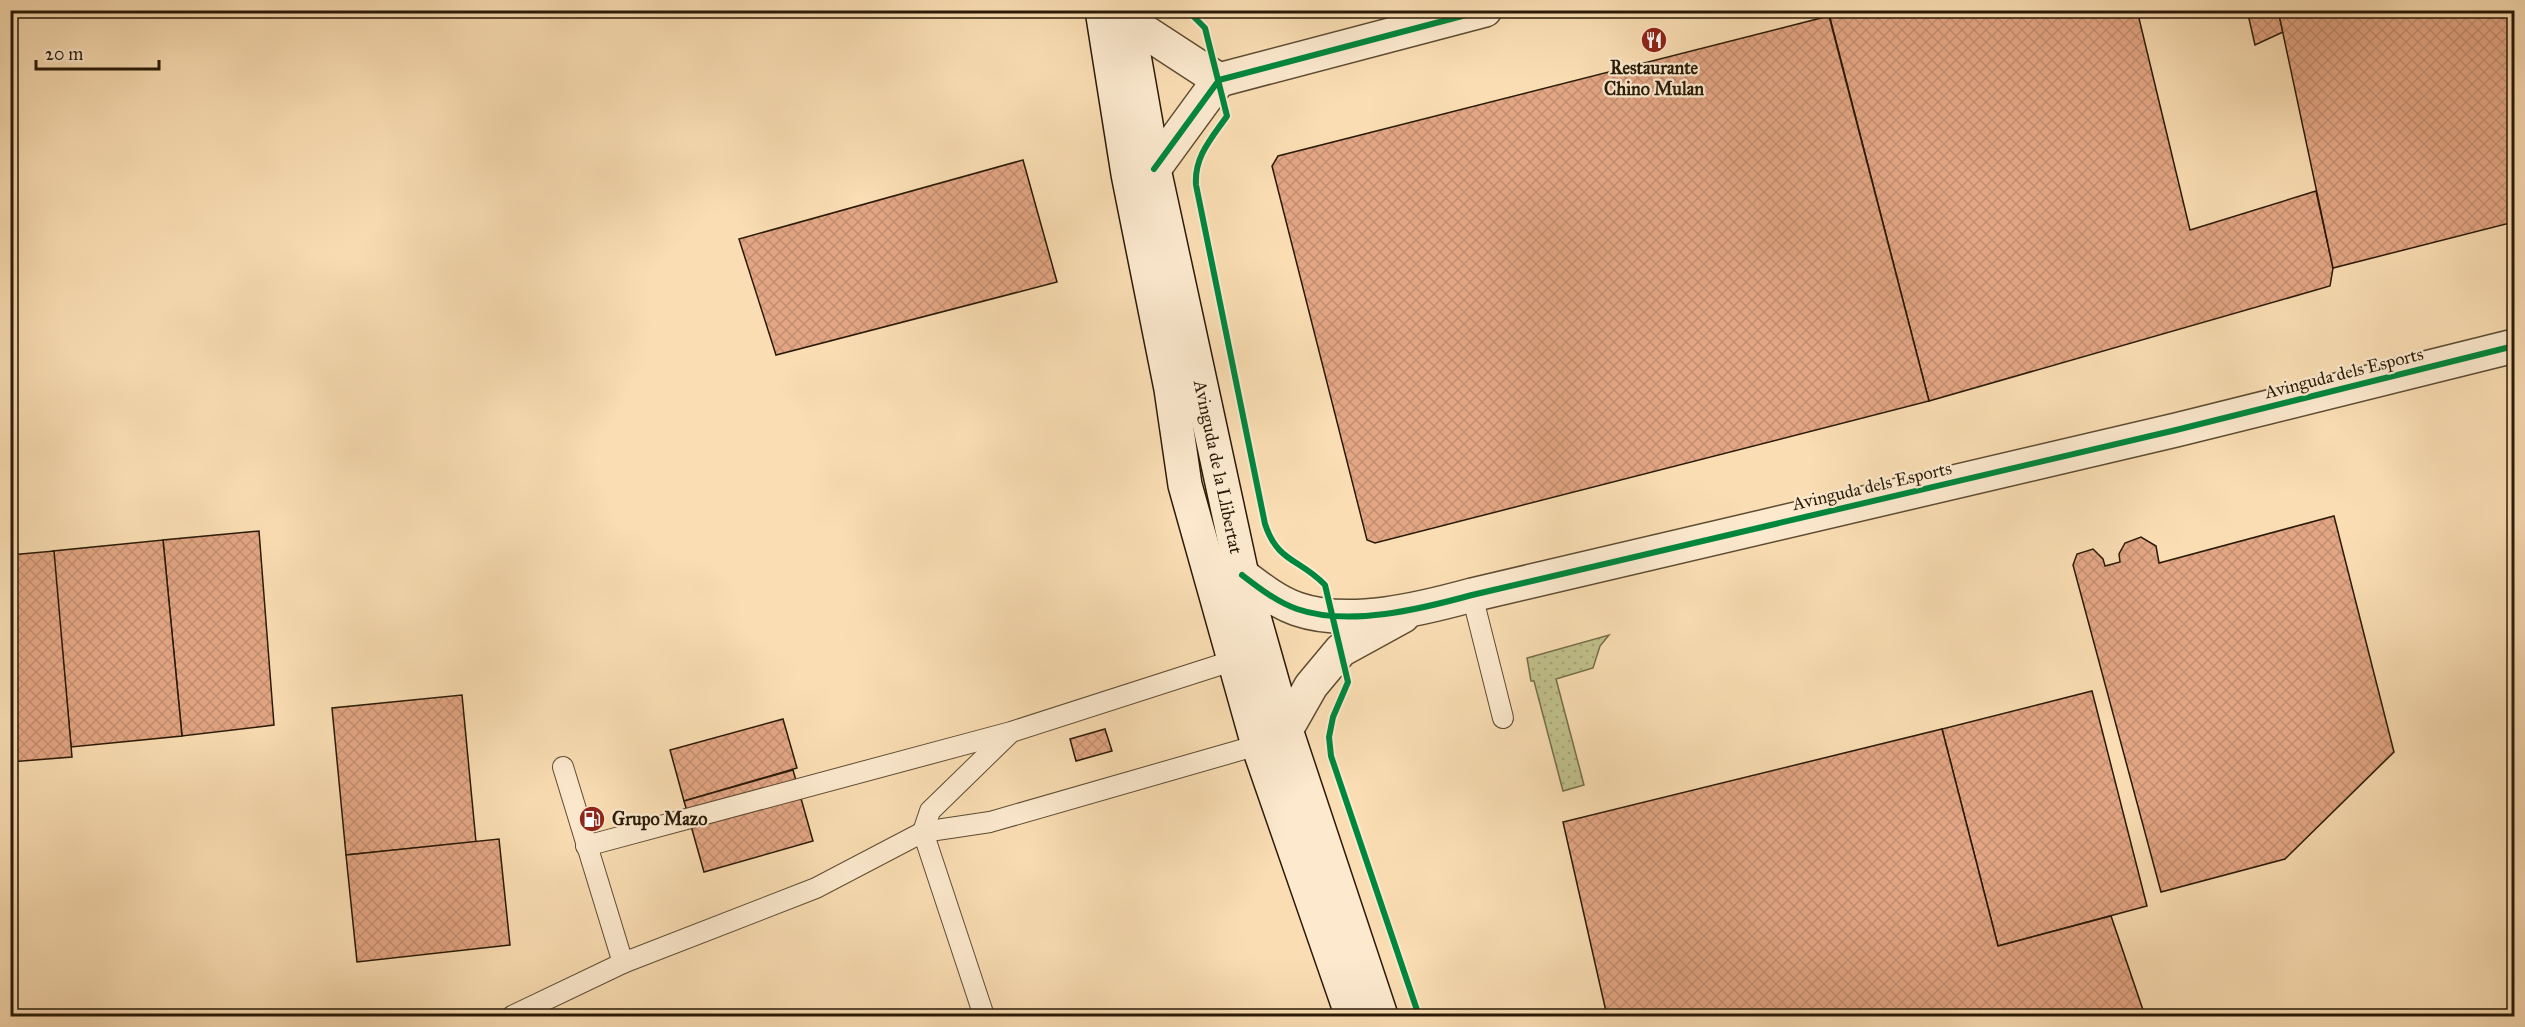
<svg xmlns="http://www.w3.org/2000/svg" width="2525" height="1027" viewBox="0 0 2525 1027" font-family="'IM FELL Great Primer',serif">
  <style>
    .park { fill: url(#park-dots); stroke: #746d49; stroke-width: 1.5 }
    .building { fill: url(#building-cross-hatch); stroke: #291a07; stroke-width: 1.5 }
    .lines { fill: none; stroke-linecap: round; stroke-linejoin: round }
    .service-casing { stroke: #5d4b32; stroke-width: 22 }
    .minor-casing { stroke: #5d4b32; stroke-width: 36 }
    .secondary-casing { stroke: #291a07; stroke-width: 36 }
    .service { stroke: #fce9ce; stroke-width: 20 }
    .minor { stroke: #fce9ce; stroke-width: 33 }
    .secondary { stroke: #fce9ce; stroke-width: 33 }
    .cycleway-casing { stroke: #fce9ce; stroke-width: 10 }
    .cycleway { stroke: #00873e; stroke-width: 6 }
    .labels { text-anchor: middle; stroke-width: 4.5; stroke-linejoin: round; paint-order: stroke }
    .poi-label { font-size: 18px; font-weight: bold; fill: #291a07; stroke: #fce9ce }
    .street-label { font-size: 18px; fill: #291a07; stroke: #fce9ce }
  </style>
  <defs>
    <pattern id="park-dots" width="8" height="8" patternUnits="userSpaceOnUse" patternTransform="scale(1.5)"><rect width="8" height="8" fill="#c0c08b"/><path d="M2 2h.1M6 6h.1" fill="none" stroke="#a5a476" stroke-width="1.8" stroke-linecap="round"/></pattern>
    <pattern id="building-cross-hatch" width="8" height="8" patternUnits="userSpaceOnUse" patternTransform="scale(1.5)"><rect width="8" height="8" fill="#e3a684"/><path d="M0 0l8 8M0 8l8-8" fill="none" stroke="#c38e70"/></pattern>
  </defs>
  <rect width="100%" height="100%" fill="#faddb3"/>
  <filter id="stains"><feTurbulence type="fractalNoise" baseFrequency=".00333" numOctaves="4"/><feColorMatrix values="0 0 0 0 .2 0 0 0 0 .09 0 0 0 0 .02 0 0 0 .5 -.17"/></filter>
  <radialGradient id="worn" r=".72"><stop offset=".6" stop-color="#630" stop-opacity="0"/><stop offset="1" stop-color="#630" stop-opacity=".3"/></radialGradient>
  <path class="park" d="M1609,635L1600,646L1593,668L1556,679L1584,785L1563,791L1534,681H1531L1527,658Z"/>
  <g class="building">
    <path d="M1828,10H2137L2190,230L2316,191L2333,268L2330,286L1929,401Z"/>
    <path d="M2247,10H2278L2283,32L2255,45Z"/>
    <path d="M2278,10H2514V118L2509,120L2514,142V222L2333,268Z"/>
    <path d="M1829,16L1929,401L1375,543L1367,540L1272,166L1278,156Z"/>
    <path d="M2514,118V142L2509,120Z"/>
    <path d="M1023,160L1057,282L776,355L739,239Z"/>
    <path d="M2334,516L2394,752L2285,859L2161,892L2073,565L2077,554L2093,549L2103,559L2105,566L2120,562L2119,554L2125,543L2141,537L2156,546L2159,563Z"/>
    <path d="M259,531L274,725L182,736L163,540Z"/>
    <path d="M163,540L182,736L71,747L53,551Z"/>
    <path d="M54,551L72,757L10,762V555Z"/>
    <path d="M2092,691L2147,906L1998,946L1942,729Z"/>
    <path d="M462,695L476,842L346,855L332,708Z"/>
    <path d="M783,719L797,768L684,801L670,750Z"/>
    <path d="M1105,729L1112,751L1076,761L1070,739Z"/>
    <path d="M1942,729L1998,946L2111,916L2143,1010L2116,1016H1607L1563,822Z"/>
    <path d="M793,770L813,841L704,872L684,801Z"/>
    <path d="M499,839L510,945L357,962L346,855Z"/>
  </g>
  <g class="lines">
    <g class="service-casing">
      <g id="service">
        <path d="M1472,595L1503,718"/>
        <path d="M563,767L623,963L816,888L923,832L990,822L1258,745"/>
        <path d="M586,846L1011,732L1235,660"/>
        <path d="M512,1016L623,963"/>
        <path d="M984,1016L923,832L930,811L1009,734"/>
      </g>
    </g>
    <g class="minor-casing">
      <g id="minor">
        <path d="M1127,20L1219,80"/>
        <path d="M1154,169L1219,80L1485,10"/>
        <path d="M1242,575C1259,588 1277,602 1297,609C1349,627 1421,609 1472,595L2176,430L2514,346"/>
        <path d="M1286,730L1311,686L1341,650L1403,616"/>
      </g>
    </g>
    <g class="secondary-casing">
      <g id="secondary">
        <path d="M1102,10L1128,174L1171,389L1185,485L1258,745L1352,1016"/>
        <path d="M1126,10L1154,169L1242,575L1286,730L1381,1016"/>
      </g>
    </g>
    <use href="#service" class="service"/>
    <use href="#minor" class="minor"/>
    <use href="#secondary" class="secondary"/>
    <g class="cycleway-casing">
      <g id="cycleway">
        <path d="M1187,10L1205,28L1227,116C1211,139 1194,157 1196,185L1265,524C1278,563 1299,558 1325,585L1348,682L1333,717L1329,737L1331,756L1419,1016"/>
        <path d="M1154,169L1219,80L1485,10"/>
        <path d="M1242,575C1259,588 1277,602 1297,609C1349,627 1421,609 1472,595L2176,430L2514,346"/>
      </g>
    </g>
    <use href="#cycleway" class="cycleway"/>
  </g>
  <defs>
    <g id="restaurant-disc" transform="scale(1.35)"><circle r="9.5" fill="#8f2418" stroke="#fce9ce"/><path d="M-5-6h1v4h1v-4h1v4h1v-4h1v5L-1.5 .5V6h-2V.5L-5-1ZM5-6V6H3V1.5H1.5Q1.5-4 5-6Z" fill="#fff"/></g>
    <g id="fuel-disc" transform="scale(1.35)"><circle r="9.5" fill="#8f2418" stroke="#fce9ce"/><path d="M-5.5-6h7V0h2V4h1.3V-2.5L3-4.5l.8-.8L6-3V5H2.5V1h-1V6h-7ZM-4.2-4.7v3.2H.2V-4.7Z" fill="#fff"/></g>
  </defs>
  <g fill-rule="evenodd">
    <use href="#restaurant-disc" x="1654" y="40"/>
    <use href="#fuel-disc" x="592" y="819"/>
  </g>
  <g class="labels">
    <g class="poi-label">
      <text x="1654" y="74">Restaurante<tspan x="1654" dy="21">Chino Mulan</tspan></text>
      <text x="612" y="825" text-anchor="start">Grupo Mazo</text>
    </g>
    <g class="street-label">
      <text transform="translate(2344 373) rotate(-14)" y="6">Avinguda dels Esports</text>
      <text transform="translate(1218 467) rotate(78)" y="6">Avinguda de la Llibertat</text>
      <text transform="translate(1872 486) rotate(-13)" y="6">Avinguda dels Esports</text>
    </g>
  </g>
  <rect width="2525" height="1027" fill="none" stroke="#faddb3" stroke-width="36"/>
  <rect x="12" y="12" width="2501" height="1003" fill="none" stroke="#291a07" stroke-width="3"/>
  <rect x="18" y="18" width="2489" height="991" fill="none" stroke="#291a07" stroke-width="1.5"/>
  <path d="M36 60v9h123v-9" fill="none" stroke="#291a07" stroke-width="3"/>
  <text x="45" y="60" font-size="18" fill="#291a07" stroke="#fce9ce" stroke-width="4.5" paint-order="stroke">20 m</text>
  <rect width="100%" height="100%" filter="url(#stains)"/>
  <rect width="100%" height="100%" fill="url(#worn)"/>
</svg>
